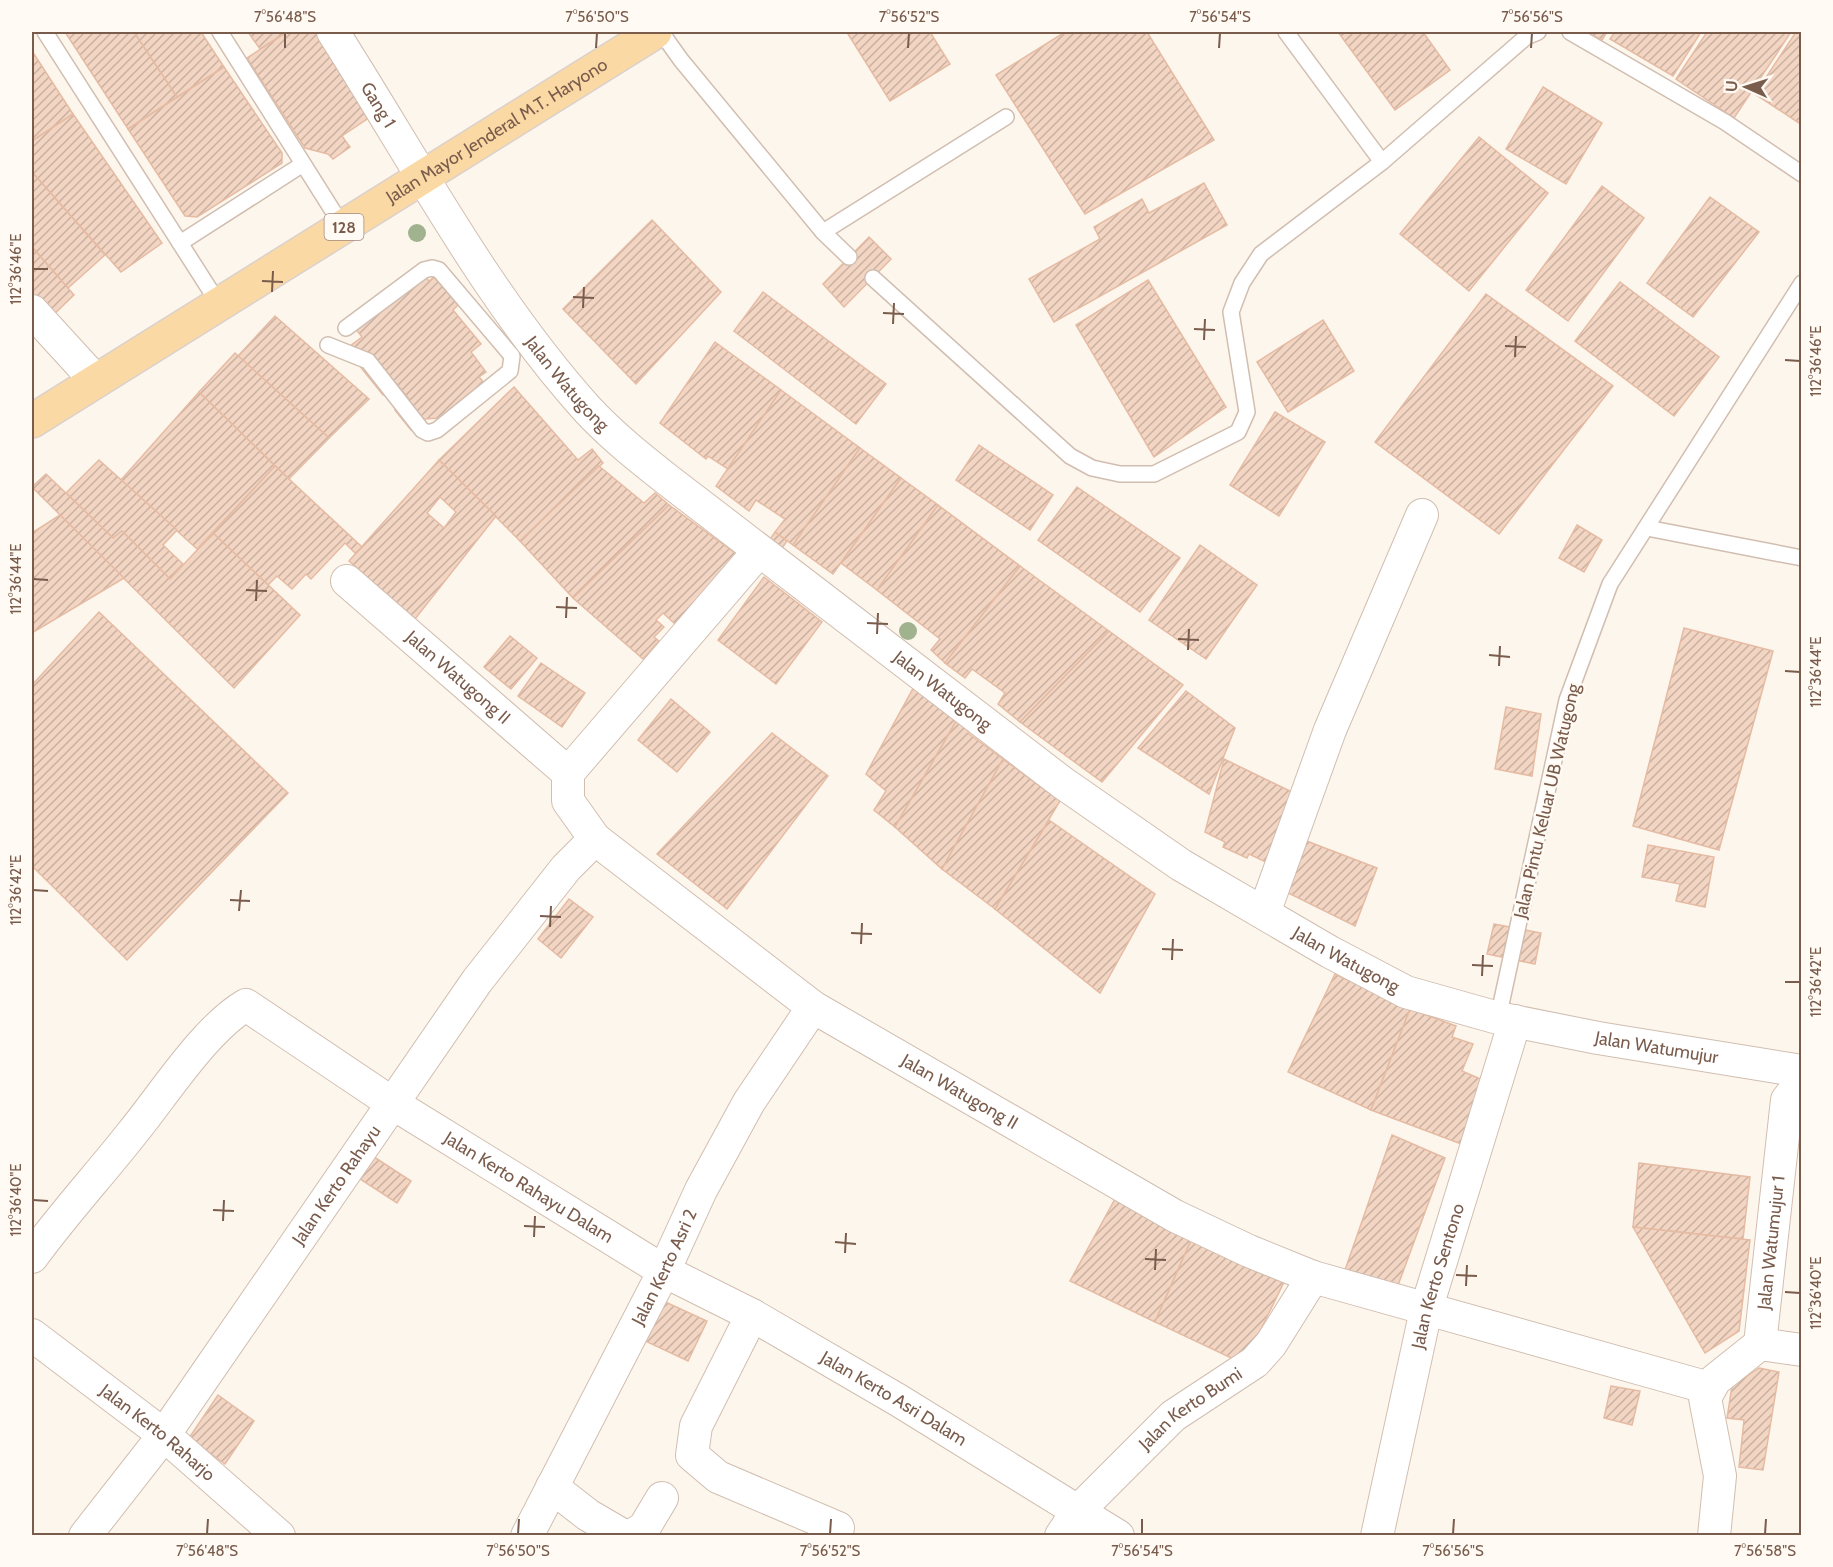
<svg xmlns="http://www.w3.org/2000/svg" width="1833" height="1567" viewBox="0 0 1833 1567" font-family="Cabin,sans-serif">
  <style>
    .building { fill: url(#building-hatch); stroke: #e6bba3; stroke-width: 1.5; fill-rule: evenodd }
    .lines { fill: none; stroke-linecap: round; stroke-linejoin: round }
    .service-casing { stroke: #d1beb0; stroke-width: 18 }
    .minor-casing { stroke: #d1beb0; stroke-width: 34 }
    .primary-casing { stroke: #dad1cd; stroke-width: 36 }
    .service { stroke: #fff; stroke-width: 15 }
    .minor { stroke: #fff; stroke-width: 32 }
    .primary { stroke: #fbd9a5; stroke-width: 33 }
    .tree { fill: #a0b28e }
    .ticks { fill: none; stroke: #7a5c4d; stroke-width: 2 }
    .labels { text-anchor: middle; stroke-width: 5; stroke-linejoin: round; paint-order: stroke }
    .shield { fill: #fffaf3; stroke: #a28b7f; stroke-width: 1.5 }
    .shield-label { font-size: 16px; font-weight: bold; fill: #7a5c4d }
    .street-label { font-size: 18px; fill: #7a5c4d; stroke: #fffaf3 }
    .neatline { fill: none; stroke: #7a5c4d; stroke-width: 2 }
    .ticks-label { font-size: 15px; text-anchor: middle; fill: #7a5c4d }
  </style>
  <defs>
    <pattern id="building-hatch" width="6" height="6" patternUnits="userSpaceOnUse" patternTransform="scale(1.5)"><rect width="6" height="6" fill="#f3d5c3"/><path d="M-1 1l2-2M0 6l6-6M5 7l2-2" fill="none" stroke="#cab0a1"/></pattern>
  </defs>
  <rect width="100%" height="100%" fill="#fdf6ec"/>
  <g class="building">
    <path d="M65,32H134L177,97L128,129Z"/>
    <path d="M134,32H201L224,67L177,97Z"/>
    <path d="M248,32H287L260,49Z"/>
    <path d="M287,32H327L379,111L342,136L350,147L333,159L328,154L305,148L247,58Z"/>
    <path d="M852,32H930L950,64L890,101L848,34Z"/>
    <path d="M1065,32H1147L1214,140L1085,214L996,75Z"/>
    <path d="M1338,32H1423L1450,70L1395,110Z"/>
    <path d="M1585,32H1607L1602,40Z"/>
    <path d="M1615,32H1701L1673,76L1610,39Z"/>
    <path d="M1707,32H1791L1734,118L1676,79Z"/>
    <path d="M1796,32H1802V125L1755,94Z"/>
    <path d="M32,51L73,114L32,141Z"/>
    <path d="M224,67L282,153V163L197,217L185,216L128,129Z"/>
    <path d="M1543,87L1602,123L1566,184L1506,149Z"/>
    <path d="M73,114L162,243L121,272L32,172V141Z"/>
    <path d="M1479,137L1548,193L1469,291L1400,234Z"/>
    <path d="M32,172L105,255L68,288L32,247Z"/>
    <path d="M1204,183L1227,225L1054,322L1029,279L1100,239L1094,227L1142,199L1149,213Z"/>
    <path d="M1602,186L1644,218L1568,321L1526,290Z"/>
    <path d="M1710,197L1759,232L1693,317L1647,283Z"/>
    <path d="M652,220L721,292L636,384L563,309Z"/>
    <path d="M869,237L891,259L844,307L823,284Z"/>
    <path d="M32,247L74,295L46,322L32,305Z"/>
    <path d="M424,275L429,281L434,277L458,305L453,310L481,344L471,352L486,372L479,377L493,393L466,397L439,418L425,419L411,430L395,410L409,399L396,383L383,395L346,349L362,337L355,328Z"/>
    <path d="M1148,280L1226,407L1154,457L1076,325Z"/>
    <path d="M1620,282L1719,357L1674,416L1575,341Z"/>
    <path d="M763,292L886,384L856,424L734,331Z"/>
    <path d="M1486,294L1613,386L1499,534L1375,442Z"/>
    <path d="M275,316L369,399L329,438L238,356Z"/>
    <path d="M1323,320L1354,371L1288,412L1257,362Z"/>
    <path d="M715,342L781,390L728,469L708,456L706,459L660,423Z"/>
    <path d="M235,353L329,438L289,479L199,392Z"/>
    <path d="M514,387L578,460L592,449L603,463L520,541L439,460Z"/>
    <path d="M781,390L860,448L793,545L775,532L785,519L756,500L749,511L716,486Z"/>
    <path d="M199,392L275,466L197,549L121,480Z"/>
    <path d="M1275,412L1325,442L1279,516L1230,485Z"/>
    <path d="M979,445L1053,495L1030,530L956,480Z"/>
    <path d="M860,448L901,478L833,574L793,545Z"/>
    <path d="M99,460L177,530L163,545L183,564L170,579L122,531L113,538L66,493Z"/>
    <path d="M439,460L496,516L415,619L349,561ZM440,497L456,512L444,528L427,513Z"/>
    <path d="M275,466L362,547L355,553L345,543L311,579L306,574L292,589L277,576L268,585L213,533Z"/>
    <path d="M599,466L644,503L655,493L669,505L573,598L520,541Z"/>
    <path d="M46,474L113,538L122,531L170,579L213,533L300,615L234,688L32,487Z"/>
    <path d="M901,478L938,505L877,590L841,563Z"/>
    <path d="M1077,487L1180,558L1140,612L1038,540Z"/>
    <path d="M669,505L738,555L675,624L663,613L656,620L664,627L654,637L659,641L643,659L573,598Z"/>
    <path d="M938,505L1020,566L945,663L931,650L940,639L877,590Z"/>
    <path d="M60,515L124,578L32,633V533Z"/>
    <path d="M1577,525L1602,540L1584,572L1559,558Z"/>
    <path d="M775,532L787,541L780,551L768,542Z"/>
    <path d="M1200,545L1257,585L1206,659L1149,620Z"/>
    <path d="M1020,566L1109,631L1020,722L998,704L1005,693L972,669L965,678L945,663Z"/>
    <path d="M764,577L822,622L776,684L718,640Z"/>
    <path d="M99,612L288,793L127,960L32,866V685Z"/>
    <path d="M1684,628L1773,651L1719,850L1633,826Z"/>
    <path d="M1109,631L1183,685L1102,782L1020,722Z"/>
    <path d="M510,636L537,658L511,689L484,667Z"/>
    <path d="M541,663L585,693L562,727L518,696Z"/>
    <path d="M915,685L958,718L895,827L874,810L886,791L866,774Z"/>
    <path d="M1186,691L1235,728L1209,794L1138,748Z"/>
    <path d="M671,699L710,732L677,772L638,740Z"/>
    <path d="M1506,707L1541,714L1532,776L1495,769Z"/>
    <path d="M958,718L972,727L968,733L1003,759L942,869L895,827Z"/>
    <path d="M772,733L828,776L727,909L657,854Z"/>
    <path d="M1003,759L1060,801L995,909L942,869Z"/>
    <path d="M1224,759L1298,795L1272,865L1249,854L1247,858L1223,847L1225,842L1205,832Z"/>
    <path d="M1049,820L1155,894L1100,993L995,909Z"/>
    <path d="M1304,840L1377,868L1355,926L1284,891Z"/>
    <path d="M1648,845L1714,857L1705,907L1676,901L1680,884L1642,877Z"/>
    <path d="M569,899L593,917L561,958L538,939Z"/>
    <path d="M1494,924L1541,933L1535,964L1487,954Z"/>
    <path d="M1335,974L1410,1009L1371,1110L1288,1072Z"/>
    <path d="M1410,1009L1456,1026L1452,1037L1473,1044L1462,1071L1485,1081L1464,1145L1371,1110Z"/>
    <path d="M1392,1135L1445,1158L1397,1288L1345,1270Z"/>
    <path d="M371,1155L411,1181L397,1203L357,1177Z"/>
    <path d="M1639,1163L1750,1177L1743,1239L1633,1227Z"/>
    <path d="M1115,1199L1192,1238L1155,1322L1070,1281Z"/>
    <path d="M1633,1227L1750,1240L1739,1331L1705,1353Z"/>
    <path d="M1192,1238L1284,1282L1244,1364L1155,1322Z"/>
    <path d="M661,1300L707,1321L688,1361L643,1340Z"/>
    <path d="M1759,1368L1779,1372L1763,1470L1739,1467L1744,1420L1727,1418L1732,1386Z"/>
    <path d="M1611,1386L1640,1391L1632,1425L1604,1418Z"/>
    <path d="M218,1395L254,1421L225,1464L189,1438Z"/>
  </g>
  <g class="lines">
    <g class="service-casing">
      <g id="service">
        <path d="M45,32L219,304"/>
        <path d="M220,32L343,227"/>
        <path d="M661,32L681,60L823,232L849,257"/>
        <path d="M1286,32L1382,162"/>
        <path d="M1570,32L1725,122L1802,174"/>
        <path d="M823,232L1006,117"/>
        <path d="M180,243L303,164"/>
        <path d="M873,278L1070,456L1092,468L1120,474H1154L1238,432L1247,412L1231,312L1242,283L1261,254L1382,162L1526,37L1538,32"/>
        <path d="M328,345L368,361L422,430L428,433L437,430L510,371L512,356L439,270L432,268L424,270L346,328"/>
        <path d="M1647,528L1802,558"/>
        <path d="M1498,1018L1567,700L1610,584L1802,283"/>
      </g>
    </g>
    <g class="minor-casing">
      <g id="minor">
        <path id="s1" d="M333,32C413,157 487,298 587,409C612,436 641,459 669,481L1063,783L1181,865L1330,952L1406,992L1498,1018L1598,1038L1802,1071"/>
        <path d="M32,311L96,381"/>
        <path id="s2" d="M759,551L568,773V801L595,839L813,1007L1175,1216L1249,1251L1313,1277L1709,1388"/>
        <path id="s3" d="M347,581L568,773"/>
        <path d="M1264,913L1330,730L1422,515"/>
        <path id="s4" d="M32,1257C64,1213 100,1174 133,1132C164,1094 205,1029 246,1005L392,1103L664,1271L752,1315L898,1400L1118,1536"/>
        <path d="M752,1315L696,1426L692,1455L718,1477L838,1528"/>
        <path id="s5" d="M32,1335L164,1435L279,1536"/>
        <path id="s6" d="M1760,1344L1787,1100L1802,1081"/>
        <path d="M1760,1344L1802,1350"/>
        <path d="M552,1487L588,1515L624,1536"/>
        <path id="s7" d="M85,1536L164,1435L477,981L566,868L595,839"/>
        <path id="s8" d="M527,1536L664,1271L701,1190L749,1102L813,1007"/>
        <path d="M631,1536L644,1528L662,1498"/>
        <path id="s9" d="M1061,1536L1077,1512L1173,1416L1255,1362L1271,1344L1313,1277"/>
        <path id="s10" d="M1377,1536L1426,1310L1515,1021"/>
        <path d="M1714,1536L1720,1476L1705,1398L1715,1380L1760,1344"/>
      </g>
    </g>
    <g class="primary-casing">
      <g id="primary">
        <path id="s11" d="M32,421L655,32"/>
      </g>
    </g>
    <use href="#service" class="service"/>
    <use href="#minor" class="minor"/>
    <use href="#primary" class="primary"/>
  </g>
  <g class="tree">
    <circle cx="417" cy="233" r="9"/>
    <circle cx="908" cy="631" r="9"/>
  </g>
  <path class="ticks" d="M285,48V33M596,48L597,33M908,48L909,33M1219,48L1220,33M1531,48L1532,33M33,269H48M262,281L283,282M272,292L273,271M573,297L594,298M583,308L584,287M883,313L904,314M893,324L894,303M1194,329L1215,330M1204,340L1205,319M1505,346L1526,347M1515,357L1516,336M1785,360L1800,361M33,579L48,580M246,590L267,591M256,601L257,580M556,607L577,608M566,618L567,597M867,623L888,624M877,634L878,613M1178,639L1199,640M1188,650L1189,629M1489,655L1510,657M1499,666L1500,646M1785,671L1800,672M33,890L48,891M230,900L250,901M239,911L241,890M540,916L561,917M550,927L551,906M851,933L872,934M861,944L862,923M1162,949L1183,950M1172,960L1173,939M1472,965L1493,966M1482,976L1483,955M1785,982H1800M33,1200L48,1201M213,1210L234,1211M223,1221L224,1200M524,1226L545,1227M534,1237L535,1216M835,1242L856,1244M845,1253L846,1233M1145,1259L1166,1260M1155,1270L1156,1249M1456,1275L1477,1276M1466,1286L1467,1265M1785,1292L1800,1293M207,1534L208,1519M518,1534L519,1519M830,1534L831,1519M1142,1534V1519M1453,1534L1454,1519M1765,1534L1766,1519"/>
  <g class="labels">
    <rect class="shield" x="324.5" y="214" width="39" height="26" rx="4.5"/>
    <g class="shield-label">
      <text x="344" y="233">128</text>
    </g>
    <g class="street-label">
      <text dy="6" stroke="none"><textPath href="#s1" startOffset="86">Gang 1</textPath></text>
      <text dy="6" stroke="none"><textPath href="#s11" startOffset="548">Jalan Mayor Jenderal M.T. Haryono</textPath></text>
      <text dy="6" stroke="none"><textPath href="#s1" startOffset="423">Jalan Watugong</textPath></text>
      <text dy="6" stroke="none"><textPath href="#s3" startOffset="147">Jalan Watugong II</textPath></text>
      <text dy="6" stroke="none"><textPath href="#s1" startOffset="909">Jalan Watugong</textPath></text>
      <text transform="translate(1547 801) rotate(-77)" y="6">Jalan Pintu Keluar UB Watugong</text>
      <text dy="6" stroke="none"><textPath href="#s1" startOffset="1395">Jalan Watugong</textPath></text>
      <text dy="6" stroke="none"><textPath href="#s1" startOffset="1720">Jalan Watumujur</textPath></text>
      <text dy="6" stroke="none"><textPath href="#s2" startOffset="812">Jalan Watugong II</textPath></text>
      <text dy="6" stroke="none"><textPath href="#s7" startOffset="432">Jalan Kerto Rahayu</textPath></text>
      <text dy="6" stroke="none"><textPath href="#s4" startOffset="668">Jalan Kerto Rahayu Dalam</textPath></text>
      <text dy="6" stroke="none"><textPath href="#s6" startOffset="102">Jalan Watumujur 1</textPath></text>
      <text dy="6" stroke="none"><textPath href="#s8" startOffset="302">Jalan Kerto Asri 2</textPath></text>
      <text dy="6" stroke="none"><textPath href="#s10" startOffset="267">Jalan Kerto Sentono</textPath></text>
      <text dy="6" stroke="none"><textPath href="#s4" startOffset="1090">Jalan Kerto Asri Dalam</textPath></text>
      <text dy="6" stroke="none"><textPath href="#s9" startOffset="183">Jalan Kerto Bumi</textPath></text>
      <text dy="6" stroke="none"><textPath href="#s5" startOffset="159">Jalan Kerto Raharjo</textPath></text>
    </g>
  </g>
  <rect width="1833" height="1567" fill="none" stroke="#fffaf3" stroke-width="66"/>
  <g transform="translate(1746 87) rotate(273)" stroke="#fffaf3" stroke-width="4.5" paint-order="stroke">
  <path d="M0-4.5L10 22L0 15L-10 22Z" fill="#7a5c4d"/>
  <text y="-9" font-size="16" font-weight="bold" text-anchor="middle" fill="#7a5c4d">U</text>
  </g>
  <rect x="33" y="33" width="1767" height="1501" class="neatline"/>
  <g class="ticks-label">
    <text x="285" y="22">7°56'48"S</text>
    <text x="597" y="22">7°56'50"S</text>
    <text x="909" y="22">7°56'52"S</text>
    <text x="1220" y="22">7°56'54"S</text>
    <text x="1532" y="22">7°56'56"S</text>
    <text transform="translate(16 269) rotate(-90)" y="5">112°36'46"E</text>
    <text transform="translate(1816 361) rotate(-90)" y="5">112°36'46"E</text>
    <text transform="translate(16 579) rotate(-90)" y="5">112°36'44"E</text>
    <text transform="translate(1816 672) rotate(-90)" y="5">112°36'44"E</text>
    <text transform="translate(16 890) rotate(-90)" y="5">112°36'42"E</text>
    <text transform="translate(1816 982) rotate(-90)" y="5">112°36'42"E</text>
    <text transform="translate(16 1200) rotate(-90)" y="5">112°36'40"E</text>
    <text transform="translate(1816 1293) rotate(-90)" y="5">112°36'40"E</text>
    <text x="207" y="1556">7°56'48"S</text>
    <text x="518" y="1556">7°56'50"S</text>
    <text x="830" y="1556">7°56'52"S</text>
    <text x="1142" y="1556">7°56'54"S</text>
    <text x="1453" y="1556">7°56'56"S</text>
    <text x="1765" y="1556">7°56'58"S</text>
  </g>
</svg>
